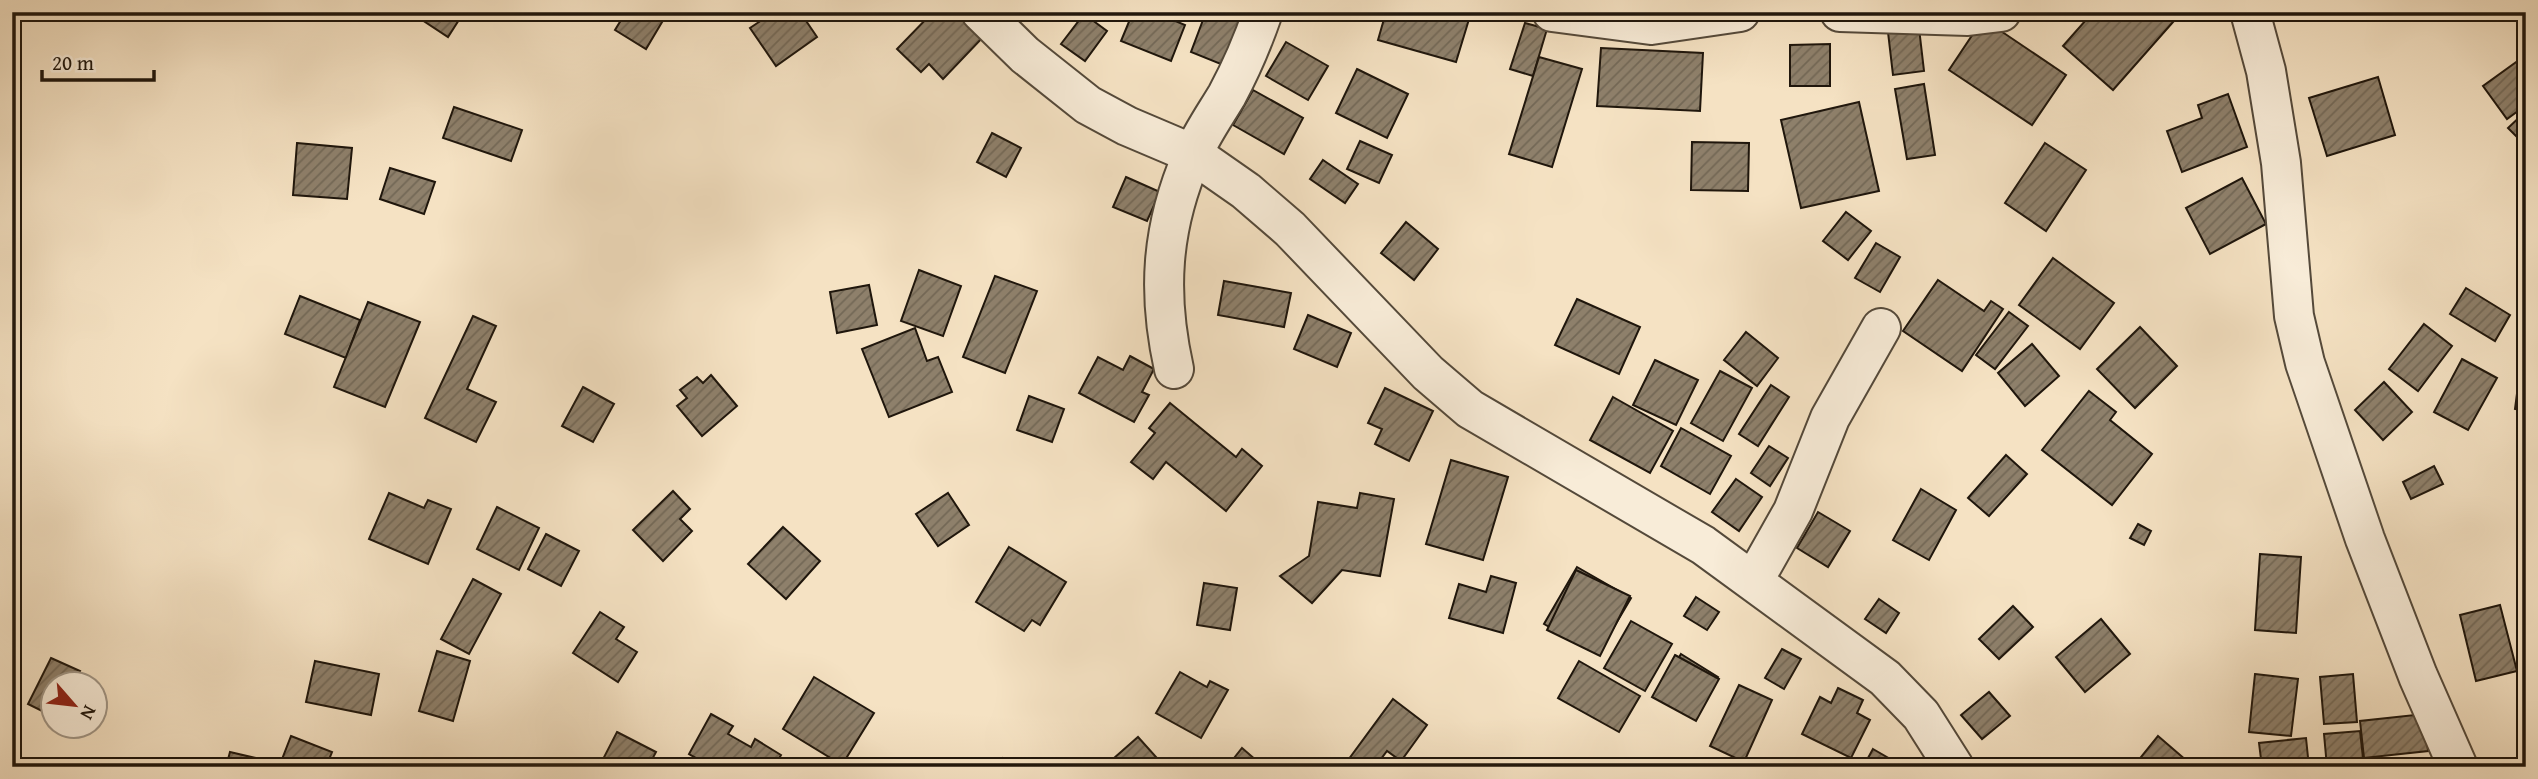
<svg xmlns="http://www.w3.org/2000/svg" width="2538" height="779" viewBox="0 0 2538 779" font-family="'Gentium Book Plus',serif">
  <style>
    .building { fill: url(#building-hatch); stroke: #1f160c; stroke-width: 2 }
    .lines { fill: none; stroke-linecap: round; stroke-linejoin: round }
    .minor-casing { stroke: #54493a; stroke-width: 42 }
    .minor { stroke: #f8ecd8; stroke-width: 38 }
  </style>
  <defs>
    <pattern id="building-hatch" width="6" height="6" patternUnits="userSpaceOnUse" patternTransform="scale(1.75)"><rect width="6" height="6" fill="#8e806b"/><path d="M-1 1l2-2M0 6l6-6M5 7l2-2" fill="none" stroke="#736856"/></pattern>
  </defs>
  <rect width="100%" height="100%" fill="#f5e2c3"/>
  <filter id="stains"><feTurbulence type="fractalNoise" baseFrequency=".00286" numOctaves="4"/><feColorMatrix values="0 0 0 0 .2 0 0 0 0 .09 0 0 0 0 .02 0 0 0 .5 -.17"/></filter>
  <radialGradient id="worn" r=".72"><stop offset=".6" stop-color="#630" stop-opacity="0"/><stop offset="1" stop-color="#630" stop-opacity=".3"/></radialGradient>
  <g class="building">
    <path d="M410,12H464L448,37Z"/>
    <path d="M626,12H668L646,49L615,30Z"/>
    <path d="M774,12H800L817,37L776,66L750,28Z"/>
    <path d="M933,12H942L947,17L952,12H961L985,35L943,79L929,64L921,72L897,49Z"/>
    <path d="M1133,12H1154L1185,25L1171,61L1121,41Z"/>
    <path d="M1206,12H1253L1238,71L1191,52Z"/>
    <path d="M1386,12H1457L1470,16L1456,62L1378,40Z"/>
    <path d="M2093,12H2110L2115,17L2119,12H2162L2173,22L2113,90L2063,46Z"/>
    <path d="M1084,14L1107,31L1085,61L1061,44Z"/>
    <path d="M1983,19L2066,75L2032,125L1949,70Z"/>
    <path d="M1525,23L1547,29L1533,76L1510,69Z"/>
    <path d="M1919,28L1924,71L1893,75L1888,32Z"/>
    <path d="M1286,42L1328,66L1308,100L1266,76Z"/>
    <path d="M1830,44V86H1790V45Z"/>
    <path d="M1601,48L1703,53L1700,111L1597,106Z"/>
    <path d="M2526,55V105L2507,119L2483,86Z"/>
    <path d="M1539,57L1582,69L1552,167L1509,154Z"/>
    <path d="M1357,69L1408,94L1387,138L1336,113Z"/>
    <path d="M2378,77L2395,135L2327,156L2309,98Z"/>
    <path d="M1924,84L1935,155L1907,159L1895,89Z"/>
    <path d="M1253,90L1303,118L1284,154L1233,125Z"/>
    <path d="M2228,94L2247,147L2182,172L2167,131L2202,118L2198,105Z"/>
    <path d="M1859,102L1879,191L1801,208L1781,120Z"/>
    <path d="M454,107L522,130L511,161L443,138Z"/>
    <path d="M2526,111V146L2508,128Z"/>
    <path d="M992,133L1021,148L1006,177L977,162Z"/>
    <path d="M1360,141L1392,155L1379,183L1347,169Z"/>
    <path d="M1692,142L1749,143L1748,191L1691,190Z"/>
    <path d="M297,143L352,148L347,199L293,195Z"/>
    <path d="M2045,143L2086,170L2046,231L2005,203Z"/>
    <path d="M1323,160L1358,184L1345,203L1310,179Z"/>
    <path d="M390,168L435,182L424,214L380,199Z"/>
    <path d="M1126,177L1160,192L1147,221L1113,207Z"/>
    <path d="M2242,178L2266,224L2210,254L2186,208Z"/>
    <path d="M1846,212L1871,231L1848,260L1823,241Z"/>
    <path d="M1406,222L1438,249L1414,280L1381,253Z"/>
    <path d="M1876,243L1900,257L1880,292L1855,278Z"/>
    <path d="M2053,258L2114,303L2080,349L2019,305Z"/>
    <path d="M919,270L961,286L943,336L901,321Z"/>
    <path d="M995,276L1037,291L1005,373L963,357Z"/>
    <path d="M1938,280L1984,311L1991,301L2003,309L1962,371L1903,331Z"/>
    <path d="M1224,281L1291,293L1284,327L1218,315Z"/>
    <path d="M869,285L877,325L837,333L830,292Z"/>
    <path d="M2466,288L2510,315L2495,341L2450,314Z"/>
    <path d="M300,296L360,320L346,358L285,334Z"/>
    <path d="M1577,299L1640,327L1619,374L1555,345Z"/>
    <path d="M368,302L420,322L385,407L334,387Z"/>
    <path d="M2009,312L2028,326L1995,369L1976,355Z"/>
    <path d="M1308,315L1351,333L1337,367L1294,349Z"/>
    <path d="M473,316L496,326L467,389L496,402L476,442L425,418Z"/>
    <path d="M2424,324L2452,346L2418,391L2389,369Z"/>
    <path d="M2140,327L2177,366L2135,408L2097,369Z"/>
    <path d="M915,328L927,361L938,357L952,392L889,417L862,349Z"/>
    <path d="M1746,332L1778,358L1757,386L1724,360Z"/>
    <path d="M2032,344L2059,376L2025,406L1998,373Z"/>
    <path d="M1130,356L1154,369L1142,392L1149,395L1134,422L1079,393L1098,357L1123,370Z"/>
    <path d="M2462,359L2497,378L2468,430L2434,412Z"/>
    <path d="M1655,360L1698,380L1676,425L1633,405Z"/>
    <path d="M2521,363H2526V411L2515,409Z"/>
    <path d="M1720,371L1752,388L1723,441L1691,423Z"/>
    <path d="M711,375L737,406L702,436L677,406L687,398L680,390L697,377L703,383Z"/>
    <path d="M2384,382L2412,412L2383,440L2355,410Z"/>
    <path d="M1771,385L1789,397L1758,446L1739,434Z"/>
    <path d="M583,387L614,404L593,442L562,426Z"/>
    <path d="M1385,388L1433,411L1409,461L1375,444L1382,429L1368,423Z"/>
    <path d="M2089,391L2116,412L2110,420L2152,454L2112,505L2042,450Z"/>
    <path d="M1029,396L1064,409L1052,442L1017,430Z"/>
    <path d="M1613,397L1673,431L1650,473L1590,440Z"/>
    <path d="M1170,403L1236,457L1242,449L1262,466L1226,511L1166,462L1153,479L1131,462L1155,433L1149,428Z"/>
    <path d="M1681,428L1731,456L1710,494L1661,466Z"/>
    <path d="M1769,446L1788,458L1770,486L1751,473Z"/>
    <path d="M2006,455L2027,474L1989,516L1968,498Z"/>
    <path d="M1451,460L1508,477L1483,560L1426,544Z"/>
    <path d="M2434,466L2443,484L2411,499L2403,482Z"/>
    <path d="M1736,479L1762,497L1739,531L1712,512Z"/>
    <path d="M1921,489L1956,510L1929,560L1893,540Z"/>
    <path d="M673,491L690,509L680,519L692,531L663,561L633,530Z"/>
    <path d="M389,493L424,508L428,500L451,509L428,564L369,539Z"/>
    <path d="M948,493L969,525L938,546L916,514Z"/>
    <path d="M1360,493L1394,499L1380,576L1342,570L1312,603L1280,576L1309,556L1318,502L1357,508Z"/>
    <path d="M497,507L539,528L519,570L477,549Z"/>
    <path d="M1818,512L1850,531L1828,567L1797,548Z"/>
    <path d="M2138,524L2151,531L2144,545L2130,538Z"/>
    <path d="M783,527L820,561L786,599L748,564Z"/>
    <path d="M546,534L579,551L561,586L528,569Z"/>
    <path d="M1009,547L1066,582L1040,625L1032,620L1024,631L976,602Z"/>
    <path d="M2260,554L2301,557L2296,633L2255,630Z"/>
    <path d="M1577,567L1631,598L1607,639L1598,634L1589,650L1544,624Z"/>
    <path d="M1576,570L1630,596L1600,656L1547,630Z"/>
    <path d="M1491,576L1516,583L1503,633L1449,618L1459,584L1486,592Z"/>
    <path d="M473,579L501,594L469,654L441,639Z"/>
    <path d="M1204,583L1237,588L1230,630L1197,625Z"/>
    <path d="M1696,597L1719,612L1707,630L1684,616Z"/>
    <path d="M1879,599L1899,613L1886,633L1865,619Z"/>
    <path d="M2500,605L2517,671L2476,681L2460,615Z"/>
    <path d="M2013,606L2033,627L1999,659L1979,639Z"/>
    <path d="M600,612L624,627L616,639L637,652L618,682L573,653Z"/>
    <path d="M2101,619L2130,654L2085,692L2056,657Z"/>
    <path d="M1631,621L1672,644L1645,691L1604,668Z"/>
    <path d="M1782,649L1801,659L1784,689L1765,678Z"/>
    <path d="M437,651L470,661L453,721L419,711Z"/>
    <path d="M1681,654L1718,677L1700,707L1677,693L1674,696L1661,688Z"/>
    <path d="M1675,655L1719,679L1696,721L1652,697Z"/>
    <path d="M51,658L80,671L73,684H52V716L28,704Z"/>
    <path d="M315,661L379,674L371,715L306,702Z"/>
    <path d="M1579,661L1640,696L1619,732L1558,698Z"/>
    <path d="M1180,672L1207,687L1210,681L1228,690L1201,738L1156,713Z"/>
    <path d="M2255,674L2298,679L2291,736L2249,732Z"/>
    <path d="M2353,674L2357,722L2324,724L2320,677Z"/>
    <path d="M814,677L874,713L842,765L783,729Z"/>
    <path d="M1739,685L1772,700L1744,762L1710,746Z"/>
    <path d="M1838,688L1863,700L1857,713L1870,720L1851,758L1802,734L1820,697L1831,703Z"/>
    <path d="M1989,692L2010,716L1982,739L1961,715Z"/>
    <path d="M1393,699L1427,725L1401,761L1387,751L1375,767H1343Z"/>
    <path d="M711,714L733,726L728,734L751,747L755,739L781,755L774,767H712L689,754Z"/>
    <path d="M2424,714L2428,751L2364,758L2360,721Z"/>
    <path d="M2360,731L2364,767H2327L2324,734Z"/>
    <path d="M617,732L656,752L648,767H599Z"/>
    <path d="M291,736L332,752L326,767H279Z"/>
    <path d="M2158,736L2194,767H2133Z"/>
    <path d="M1138,737L1165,767H1106L1105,766Z"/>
    <path d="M2306,738L2309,767H2262L2259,743Z"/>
    <path d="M1242,748L1264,767H1227Z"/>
    <path d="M1873,749L1904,767H1863Z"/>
    <path d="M230,752L264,760L262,767H226Z"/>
    <path d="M1002,758L1008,767H988Z"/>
  </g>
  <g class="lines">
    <g class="minor-casing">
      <g id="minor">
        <path d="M981,12L1025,55L1088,105L1127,126L1193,154L1246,191L1290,229L1428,373L1470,409L1703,545L1885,678L1921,715L1954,767"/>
        <path d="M1552,12L1651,25L1740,12"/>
        <path d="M1840,12L1968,16L2001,12"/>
        <path d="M2250,12L2266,71L2281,163L2294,316L2305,363L2365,539L2418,676L2458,767"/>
        <path d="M1174,369C1157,293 1161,228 1192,156C1201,135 1215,115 1227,95C1241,69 1253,41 1263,12"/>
        <path d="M1754,580L1793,511L1830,418L1881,328"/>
      </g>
    </g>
    <use href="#minor" class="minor"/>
  </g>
  <rect width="2538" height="779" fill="none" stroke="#f5e2c3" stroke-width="42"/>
  <rect x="14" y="14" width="2510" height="751" fill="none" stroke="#1f160c" stroke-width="3.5"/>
  <rect x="21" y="21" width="2496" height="737" fill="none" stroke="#1f160c" stroke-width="2"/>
  <g transform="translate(74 705) rotate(118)"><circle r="33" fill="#f8ecd8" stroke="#a19686" stroke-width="2"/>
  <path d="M0-5L12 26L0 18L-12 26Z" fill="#8f2418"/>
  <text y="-10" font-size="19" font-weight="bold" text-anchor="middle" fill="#1f160c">N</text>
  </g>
  <path d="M42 70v10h112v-10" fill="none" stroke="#1f160c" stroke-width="3.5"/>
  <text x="52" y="70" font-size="21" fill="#1f160c" stroke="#f8ecd8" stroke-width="5" paint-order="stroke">20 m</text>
  <rect width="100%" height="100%" filter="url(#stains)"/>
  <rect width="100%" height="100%" fill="url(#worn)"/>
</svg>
